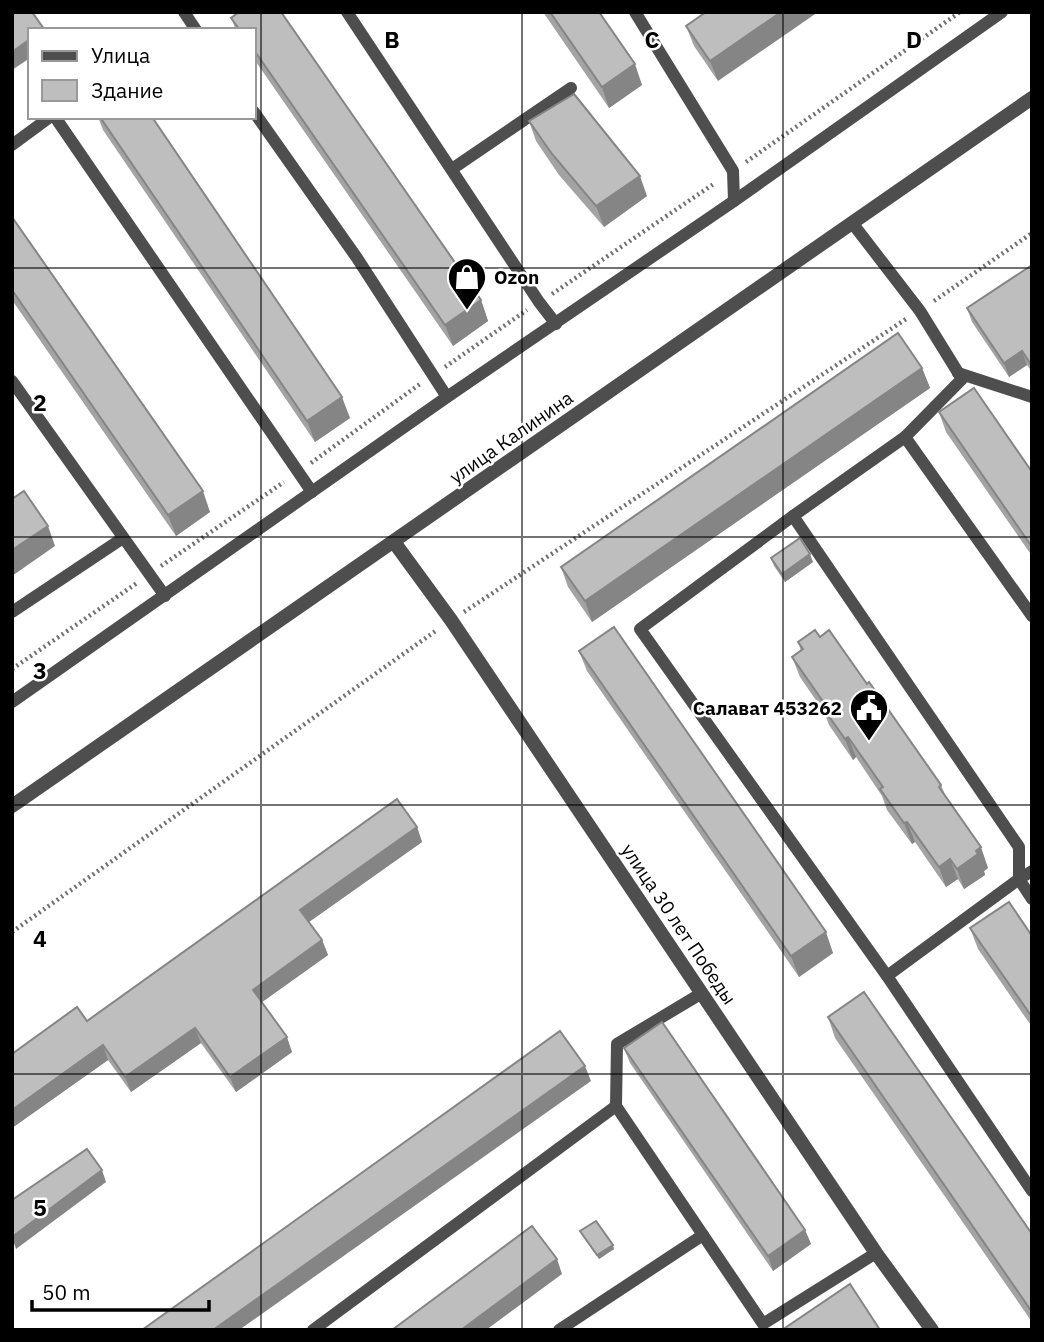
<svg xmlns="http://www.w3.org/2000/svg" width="1044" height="1342" viewBox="0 0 1044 1342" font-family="'IBM Plex Sans',sans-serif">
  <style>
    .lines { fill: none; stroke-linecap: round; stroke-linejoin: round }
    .path { stroke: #707070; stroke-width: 4.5; stroke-dasharray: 2 3.5; stroke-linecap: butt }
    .service { stroke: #4e4e4e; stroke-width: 12 }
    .minor { stroke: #4e4e4e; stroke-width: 14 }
    .tertiary { stroke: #4e4e4e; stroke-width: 14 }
    .wall { fill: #a3a3a3 }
    .shaded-wall { fill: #858585 }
    .building { fill: #bebebe; stroke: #858585; stroke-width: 2 }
    .grid { fill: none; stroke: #000; stroke-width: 2; stroke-opacity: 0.55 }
    .labels { text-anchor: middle; stroke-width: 5; stroke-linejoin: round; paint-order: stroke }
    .poi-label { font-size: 19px; font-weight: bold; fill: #000; stroke: #fff; text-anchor: start }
    .street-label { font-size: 19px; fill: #000; stroke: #fff }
    .grid-label { font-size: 23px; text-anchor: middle; font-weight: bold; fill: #000; stroke: #fff; stroke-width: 5; stroke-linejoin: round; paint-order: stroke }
  </style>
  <rect width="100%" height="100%" fill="#fff"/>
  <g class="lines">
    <g class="path">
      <path d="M746,162L960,12"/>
      <path d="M552,294L715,183"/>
      <path d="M934,301L1032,233"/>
      <path d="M445,367L527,310"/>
      <path d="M311,463L420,384"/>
      <path d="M161,566L284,482"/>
      <path d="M464,612L906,319"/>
      <path d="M12,669L137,583"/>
      <path d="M12,932L437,630"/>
    </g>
    <g class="service">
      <path d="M184,12L196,30"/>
      <path d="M347,12L539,302L556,324"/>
      <path d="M635,12L733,171L734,201"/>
      <path d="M254,112L357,258L447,397"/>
      <path d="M55,117L312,492"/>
      <path d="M12,145L50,117"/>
      <path d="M452,169L571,88"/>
      <path d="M853,224L920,311L962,379L905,437L1032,616"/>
      <path d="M958,373L1032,397"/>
      <path d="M12,381L165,596"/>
      <path d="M793,516L640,629L887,976L1032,1191"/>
      <path d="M12,612L123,538"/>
      <path d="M12,702L447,397L734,201L1002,12"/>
      <path d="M1032,871L1019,879L1032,899"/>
      <path d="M887,976L1019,879V847L793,516L905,437"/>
      <path d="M616,1106L617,1044L702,993"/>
      <path d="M313,1330L616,1106L763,1324L876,1253"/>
      <path d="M559,1330L703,1235"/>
    </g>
    <path class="minor" d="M394,542L451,620L876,1253L932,1330"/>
    <path class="tertiary" d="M12,806L1032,98"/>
  </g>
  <g class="wall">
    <path d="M239,12H281L481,300L488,321L453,346L254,59V30H236L231,18Z"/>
    <path d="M543,12H599L642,85L609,108Z"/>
    <path d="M706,12L718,81L694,46L686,26Z"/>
    <path d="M98,117H152L350,418L315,442L103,130Z"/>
    <path d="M529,121L647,196L604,227L559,175L536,141Z"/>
    <path d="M12,217L210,512L176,536L12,300Z"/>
    <path d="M1032,265V372L1027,365L1009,377L972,322L967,308Z"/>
    <path d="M922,368L930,388L592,622L568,587L561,567Z"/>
    <path d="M939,412L1032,472V556L946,432Z"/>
    <path d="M771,558L813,562L785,582L774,566Z"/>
    <path d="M820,637L867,684L941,785L946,797L988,868L984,871L985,875L964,889L958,879L946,887L915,842L912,844L887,810L882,796L856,757L853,760L829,725L824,712L800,677L792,657L801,651L798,642Z"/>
    <path d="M579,651L833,953L799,977L587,671Z"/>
    <path d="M417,827L422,842L309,922L322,940L328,955L262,1002L292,1052L236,1092L201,1043L131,1092L108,1060L12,1128V1054L87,1021Z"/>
    <path d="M970,928L1032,936V1027L978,949Z"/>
    <path d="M828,1017L1032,1234V1322L835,1038Z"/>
    <path d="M624,1048L805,1230L811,1244L773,1271L630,1063Z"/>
    <path d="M580,1231L614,1249L599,1259L582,1235Z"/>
  </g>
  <g class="shaded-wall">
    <path d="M781,12H818L718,81L710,61Z"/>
    <path d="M30,39V58L12,70V52Z"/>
    <path d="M635,64L642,85L609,108L602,87Z"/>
    <path d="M640,176L647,196L604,227L596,206Z"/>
    <path d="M481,300L488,321L453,346L445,325Z"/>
    <path d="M1022,351L1027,365L1009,377L1004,363Z"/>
    <path d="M922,368L930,388L592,622L585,601Z"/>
    <path d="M342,397L350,418L315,442L307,421Z"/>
    <path d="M203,491L210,512L176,536L168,515Z"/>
    <path d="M48,526L55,546L12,576V550Z"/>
    <path d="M810,554L813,562L785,582L782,574Z"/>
    <path d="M848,737L856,757L853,760L845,739Z"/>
    <path d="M907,822L915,842L912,844L904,823Z"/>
    <path d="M417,827L422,842L306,924L300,910Z"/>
    <path d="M981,847L988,868L984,871L985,875L964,889L957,869Z"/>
    <path d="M950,859L958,879L946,887L939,867Z"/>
    <path d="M826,932L833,953L799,977L791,956Z"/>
    <path d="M322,940L328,955L258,1005L253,990Z"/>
    <path d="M195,1028L201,1043L131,1092L125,1077Z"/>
    <path d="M287,1037L292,1052L236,1092L230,1077Z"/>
    <path d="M103,1045L108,1060L12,1128V1110Z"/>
    <path d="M585,1066L591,1081L239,1330H213Z"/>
    <path d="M102,1170L106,1182L16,1249L12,1237Z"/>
    <path d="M805,1230L811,1244L773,1271L768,1256Z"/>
    <path d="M613,1245L614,1249L599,1259L597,1255Z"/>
    <path d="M557,1259L562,1274L486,1330H461Z"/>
  </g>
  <g class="building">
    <path d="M12,12H32L44,29L30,30V39L12,52Z"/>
    <path d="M239,12H281L481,300L445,325L254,50V30H240L231,18Z"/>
    <path d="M550,12H599L635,64L602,87Z"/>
    <path d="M706,12H781L710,61L686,26Z"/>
    <path d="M574,94L640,176L596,206L552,154L529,121Z"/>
    <path d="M100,117H152L342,397L307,421Z"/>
    <path d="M12,217L203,491L168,515L12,290Z"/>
    <path d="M1032,265V366L1022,351L1004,363L967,308Z"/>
    <path d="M898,333L922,368L585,601L561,567Z"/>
    <path d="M974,388L1032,472V547L939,412Z"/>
    <path d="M24,491L48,526L12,550V499Z"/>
    <path d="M800,538L810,554L782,574L771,558Z"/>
    <path d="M614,627L826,932L791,956L579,651Z"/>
    <path d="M815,630L820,637L829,630L867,684L869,682L941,785L939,787L981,847L976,851L978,854L957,869L950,859L939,867L907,822L904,823L880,789L883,787L848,737L845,739L821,705L824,703L792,657L803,649L798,642Z"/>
    <path d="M397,799L417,827L300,910L322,940L253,990L287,1037L230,1077L195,1028L125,1077L103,1045L12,1110V1054L77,1007L87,1021Z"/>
    <path d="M1009,902L1032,936V1017L970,928Z"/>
    <path d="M864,992L1032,1234V1312L828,1017Z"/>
    <path d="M662,1022L805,1230L768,1256L624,1048Z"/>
    <path d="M560,1031L585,1066L213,1330H142Z"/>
    <path d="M87,1149L102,1170L12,1237V1200Z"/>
    <path d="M596,1221L613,1245L597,1255L580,1231Z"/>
    <path d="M532,1226L557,1259L461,1330H392Z"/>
    <path d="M850,1284L880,1330H782Z"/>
  </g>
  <path class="grid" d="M261,12V1330M522,12V1330M783,12V1330M12,268H1032M12,537H1032M12,805H1032M12,1074H1032"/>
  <defs>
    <g id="shop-pin" transform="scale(2.0125)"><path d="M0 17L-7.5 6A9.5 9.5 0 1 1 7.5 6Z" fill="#000" stroke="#fff"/><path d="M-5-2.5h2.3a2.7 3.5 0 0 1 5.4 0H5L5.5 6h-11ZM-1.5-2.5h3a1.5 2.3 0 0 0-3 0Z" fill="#fff"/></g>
    <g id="civic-pin" transform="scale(2.0125)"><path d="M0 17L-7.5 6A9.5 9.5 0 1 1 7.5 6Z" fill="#000" stroke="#fff"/><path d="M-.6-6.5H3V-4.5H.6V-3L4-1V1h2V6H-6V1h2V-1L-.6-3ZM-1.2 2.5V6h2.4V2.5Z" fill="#fff"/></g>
  </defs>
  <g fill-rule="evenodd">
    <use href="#shop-pin" x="467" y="277"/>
    <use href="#civic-pin" x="869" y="708"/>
  </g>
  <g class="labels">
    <g class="poi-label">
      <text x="494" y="284">Ozon</text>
      <text x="842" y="715" text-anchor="end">Салават 453262</text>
    </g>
    <g class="street-label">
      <text transform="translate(511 437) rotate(-35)" y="7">улица Калинина</text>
      <text transform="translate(679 924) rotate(56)" y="7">улица 30 лет Победы</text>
    </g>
  </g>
  <g class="grid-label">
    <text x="392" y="48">B</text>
    <text x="652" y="48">C</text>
    <text x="914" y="48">D</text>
    <text x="40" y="411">2</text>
    <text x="40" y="679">3</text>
    <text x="40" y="947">4</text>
    <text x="40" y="1216">5</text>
  </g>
  <rect width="1044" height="1342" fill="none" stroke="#000000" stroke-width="28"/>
  <rect x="28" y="28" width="228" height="91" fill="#ffffff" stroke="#999999" stroke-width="2"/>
  <rect x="42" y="51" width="35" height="10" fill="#4e4e4e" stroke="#999999" stroke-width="2"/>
  <text x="91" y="63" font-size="21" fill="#000000">Улица</text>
  <rect x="42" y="80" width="35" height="21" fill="#bebebe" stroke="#999999" stroke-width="2"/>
  <text x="91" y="98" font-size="21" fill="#000000">Здание</text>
  <path d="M32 1300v10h177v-10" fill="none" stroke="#000000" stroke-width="3.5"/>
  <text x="42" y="1300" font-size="21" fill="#000000" stroke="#ffffff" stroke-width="5" paint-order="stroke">50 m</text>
</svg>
